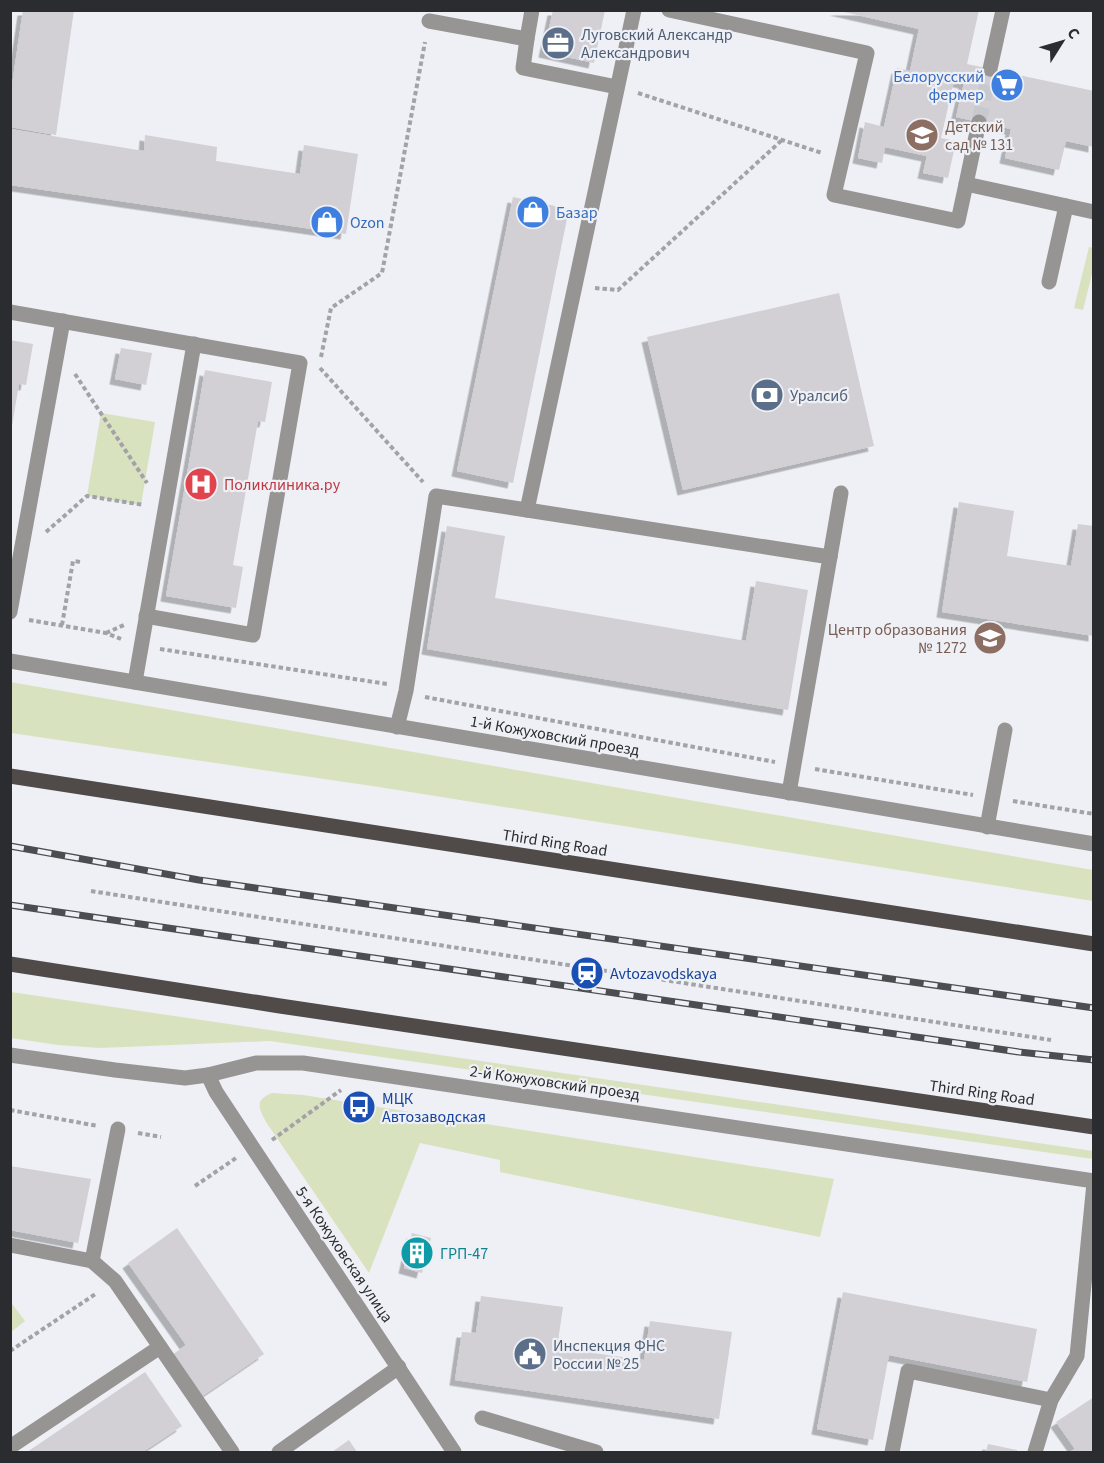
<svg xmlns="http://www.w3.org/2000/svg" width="1104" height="1463" viewBox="0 0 1104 1463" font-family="'Source Sans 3',sans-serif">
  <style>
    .green { fill: #d8e2bf }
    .building { fill: #d2cfd5; filter: url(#shadow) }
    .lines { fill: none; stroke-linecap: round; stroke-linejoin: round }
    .minor-tunnel { stroke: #c7c9ce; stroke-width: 15; stroke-dasharray: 15 8; stroke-linecap: butt }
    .path { stroke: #a2a3a8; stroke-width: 4; stroke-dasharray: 4.5 3; stroke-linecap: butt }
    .minor { stroke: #979593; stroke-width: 15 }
    .major { stroke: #504b48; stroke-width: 15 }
    .rail-casing { stroke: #4c4d50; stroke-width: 7 }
    .rail { stroke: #eef0f6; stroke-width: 4.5; stroke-dasharray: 14; stroke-linecap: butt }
    .labels { text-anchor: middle; stroke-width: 4.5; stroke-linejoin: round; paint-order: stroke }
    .service-label { font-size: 16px; fill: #4e5e75; stroke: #eef0f6; text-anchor: start }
    .shop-label { font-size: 16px; fill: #366cbe; stroke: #eef0f6; text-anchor: start }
    .education-label { font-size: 16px; fill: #785e54; stroke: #eef0f6; text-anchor: start }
    .health-label { font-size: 16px; fill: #be3a42; stroke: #eef0f6; text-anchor: start }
    .street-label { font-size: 16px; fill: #2b2c2f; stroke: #eef0f6 }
    .transit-label { font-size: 16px; fill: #164399; stroke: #eef0f6; text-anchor: start }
    .culture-label { font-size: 16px; fill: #0d838f; stroke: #eef0f6; text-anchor: start }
  </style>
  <defs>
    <filter id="shadow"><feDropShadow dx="-5.5" dy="5.5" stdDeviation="0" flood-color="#0004"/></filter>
  </defs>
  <rect width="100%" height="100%" fill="#eef0f6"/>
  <g class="green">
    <path d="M1089,247L1093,248V270L1083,310L1074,308Z"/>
    <path d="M101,413L155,422L141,505L87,496Z"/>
    <path d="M10,682L1093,870V901L379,787L11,733Z"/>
    <path d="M11,992L1093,1151V1159L270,1041L100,1048L58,1045L11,1038Z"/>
    <path d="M272,1093L303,1095L834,1179L820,1237L500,1172V1160L420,1143L369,1273L266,1122C259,1108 254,1100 272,1093Z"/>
    <path d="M10,1301L25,1321L11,1332H10Z"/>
  </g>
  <g class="building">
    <path d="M23,10H74L56,135L10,127V99Z"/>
    <path d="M553,10H605L594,63L544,52Z"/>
    <path d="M835,10H979L967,64L1094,91V147L1066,141L1059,170L1005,158L1011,129L956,117L964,83L954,81L941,138L956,141L948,178L923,173L927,156L885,147L882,163L858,158L865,122L884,127L897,68L910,71L919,29Z"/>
    <path d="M10,129L144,151L145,135L217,147L216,161L300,174L304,145L358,154L346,234L10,185Z"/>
    <path d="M513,197L569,209L513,483L457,471Z"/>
    <path d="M839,293L874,446L683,490L647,337Z"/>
    <path d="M10,340L33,344L26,385L19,384L12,426Z"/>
    <path d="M121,348L152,353L146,385L115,379Z"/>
    <path d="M205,370L272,382L265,422L258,421L233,565L243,567L236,608L166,596Z"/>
    <path d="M959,502L1014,511L1007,556L1071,566L1078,524L1094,526V636L942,612Z"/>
    <path d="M447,526L505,536L495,598L746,641L756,581L808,590L788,710L427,649Z"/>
    <path d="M10,1166L91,1179L78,1243L10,1230Z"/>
    <path d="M177,1228L264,1354L201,1397L172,1355L186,1345L128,1263Z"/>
    <path d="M412,1233L431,1238L422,1273L404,1268Z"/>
    <path d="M843,1292L1037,1329L1027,1382L889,1355L873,1440L817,1429Z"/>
    <path d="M481,1296L563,1307L557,1348L644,1360L650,1321L732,1332L719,1419L455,1380L462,1332L476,1333Z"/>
    <path d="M145,1372L182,1426L143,1452H27Z"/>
    <path d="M1094,1397V1452H1069L1075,1449L1056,1422Z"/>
    <path d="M349,1440L357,1452H332Z"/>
    <path d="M988,1444L1017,1450V1452H986Z"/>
  </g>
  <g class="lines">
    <path class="minor-tunnel" d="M979,122L990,69"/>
    <g class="path">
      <path d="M638,93L822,153"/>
      <path d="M595,288L618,290L782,140"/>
      <path d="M321,357L331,308L382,273L425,42"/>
      <path d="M320,368L423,482"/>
      <path d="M75,374L147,483"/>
      <path d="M46,532L87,496L144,505"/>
      <path d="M29,620L106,633L121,639"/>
      <path d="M62,625L73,561L81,562"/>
      <path d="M106,633L124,625"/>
      <path d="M160,649L387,684"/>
      <path d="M425,697L775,762"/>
      <path d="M815,769L973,795"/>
      <path d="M1013,801L1094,814"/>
      <path d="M91,891L1051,1040"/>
      <path d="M10,1110L98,1126"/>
      <path d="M138,1133L161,1137"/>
      <path d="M272,1140L341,1090"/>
      <path d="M195,1186L236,1158"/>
      <path d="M10,1351L97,1293"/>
    </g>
    <g class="minor">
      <path d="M634,10L527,510L830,557L789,793"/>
      <path d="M669,10L867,53L834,195L958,221L966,184"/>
      <path d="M429,21L527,39L532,10"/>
      <path d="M527,39L523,68L617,87"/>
      <path d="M990,69L1003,10"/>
      <path d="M979,122L966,184L1094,212"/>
      <path d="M1049,282L1066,206"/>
      <path d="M10,312L300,363L253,635L146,616"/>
      <path d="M830,557L841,493"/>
      <path d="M10,612L63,321"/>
      <path d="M10,661L1094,844"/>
      <path d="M135,682L194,344"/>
      <path d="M397,727L406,691L436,496L527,510"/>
      <path d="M987,827L1005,730"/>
      <path d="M10,1055L115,1070L185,1078L208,1075L256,1063H303L1094,1181"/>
      <path d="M208,1075L216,1092L454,1452"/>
      <path d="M10,1245L92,1261L115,1281L232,1452"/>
      <path d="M92,1261L118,1129"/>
      <path d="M482,1418L596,1452"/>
      <path d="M10,1447L160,1347"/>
      <path d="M279,1452L399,1367"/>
      <path d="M892,1452L908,1371L1051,1400"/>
      <path d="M1035,1452L1051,1400L1077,1356L1094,1183"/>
    </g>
    <g class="major">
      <path d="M10,776L1094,944"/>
      <path d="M10,964L280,1006L1094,1127"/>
    </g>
    <g class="rail-casing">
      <g id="rail">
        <path d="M10,846L199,880L1094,1008"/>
        <path d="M10,905L1019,1052L1094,1060"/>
      </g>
    </g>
    <use href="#rail" class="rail"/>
  </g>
  <defs>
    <g id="office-disc" transform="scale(1.725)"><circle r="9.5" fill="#5c6f8a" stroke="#eef0f6"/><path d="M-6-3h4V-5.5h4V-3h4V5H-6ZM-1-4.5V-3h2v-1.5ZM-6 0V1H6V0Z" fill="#fff"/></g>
    <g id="supermarket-disc" transform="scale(1.725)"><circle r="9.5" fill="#3f7fe0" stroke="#eef0f6"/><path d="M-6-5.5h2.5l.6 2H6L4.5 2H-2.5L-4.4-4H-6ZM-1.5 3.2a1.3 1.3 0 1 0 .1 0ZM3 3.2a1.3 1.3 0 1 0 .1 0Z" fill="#fff"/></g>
    <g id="school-disc" transform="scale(1.725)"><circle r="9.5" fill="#8d6e63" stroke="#eef0f6"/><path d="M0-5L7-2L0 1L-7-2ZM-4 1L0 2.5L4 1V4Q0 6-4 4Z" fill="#fff"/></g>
    <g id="shop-disc" transform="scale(1.725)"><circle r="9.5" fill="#3f7fe0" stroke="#eef0f6"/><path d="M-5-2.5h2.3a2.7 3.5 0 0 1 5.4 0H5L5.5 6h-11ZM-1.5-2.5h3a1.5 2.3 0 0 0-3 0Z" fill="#fff"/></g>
    <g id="bank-disc" transform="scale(1.725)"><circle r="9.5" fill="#5c6f8a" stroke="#eef0f6"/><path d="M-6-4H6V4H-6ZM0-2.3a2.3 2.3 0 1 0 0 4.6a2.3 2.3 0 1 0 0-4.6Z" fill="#fff"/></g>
    <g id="hospital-disc" transform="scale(1.725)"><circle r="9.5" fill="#e0444e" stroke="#eef0f6"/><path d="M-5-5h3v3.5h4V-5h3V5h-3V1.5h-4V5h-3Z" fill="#fff"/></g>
    <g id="station-disc" transform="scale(1.725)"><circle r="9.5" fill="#1a4fb4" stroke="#eef0f6"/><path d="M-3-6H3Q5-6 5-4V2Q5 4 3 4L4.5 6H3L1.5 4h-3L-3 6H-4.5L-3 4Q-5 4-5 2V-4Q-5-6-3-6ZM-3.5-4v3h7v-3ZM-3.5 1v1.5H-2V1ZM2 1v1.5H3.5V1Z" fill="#fff"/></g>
    <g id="bus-disc" transform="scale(1.725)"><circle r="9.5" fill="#1a4fb4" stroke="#eef0f6"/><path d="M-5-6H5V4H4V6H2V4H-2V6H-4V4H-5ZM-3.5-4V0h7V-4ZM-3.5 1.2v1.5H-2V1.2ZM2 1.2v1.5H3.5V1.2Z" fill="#fff"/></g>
    <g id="building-disc" transform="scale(1.725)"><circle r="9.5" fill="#0f9aa8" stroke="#eef0f6"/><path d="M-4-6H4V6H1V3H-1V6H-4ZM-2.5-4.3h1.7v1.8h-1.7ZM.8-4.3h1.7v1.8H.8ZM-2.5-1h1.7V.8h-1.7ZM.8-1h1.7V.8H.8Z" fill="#fff"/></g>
    <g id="civic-disc" transform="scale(1.725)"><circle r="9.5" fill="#5c6f8a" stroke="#eef0f6"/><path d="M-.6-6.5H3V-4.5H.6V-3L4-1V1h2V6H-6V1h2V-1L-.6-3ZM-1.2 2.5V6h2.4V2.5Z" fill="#fff"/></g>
  </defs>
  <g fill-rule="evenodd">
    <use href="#office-disc" x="558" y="43"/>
    <use href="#supermarket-disc" x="1007" y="85"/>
    <use href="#school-disc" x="922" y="135"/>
    <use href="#shop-disc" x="533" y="212"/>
    <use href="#shop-disc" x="327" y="222"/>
    <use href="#bank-disc" x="767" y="395"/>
    <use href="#hospital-disc" x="201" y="484"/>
    <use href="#school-disc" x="990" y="638"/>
    <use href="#station-disc" x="587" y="973"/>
    <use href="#bus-disc" x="359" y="1107"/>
    <use href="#building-disc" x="417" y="1253"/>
    <use href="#civic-disc" x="530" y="1354"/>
  </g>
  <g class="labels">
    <g class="service-label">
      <text x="581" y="40">Луговский Александр<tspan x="581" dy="18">Александрович</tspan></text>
      <text x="790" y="401">Уралсиб</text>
      <text x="553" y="1351">Инспекция ФНС<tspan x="553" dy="18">России № 25</tspan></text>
    </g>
    <g class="shop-label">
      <text x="984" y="82" text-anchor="end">Белорусский<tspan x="984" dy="18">фермер</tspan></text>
      <text x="556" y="218">Базар</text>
      <text x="350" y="228">Ozon</text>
    </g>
    <g class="education-label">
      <text x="945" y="132">Детский<tspan x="945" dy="18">сад № 131</tspan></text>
      <text x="967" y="635" text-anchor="end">Центр образования<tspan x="967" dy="18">№ 1272</tspan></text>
    </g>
    <g class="health-label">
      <text x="224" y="490">Поликлиника.ру</text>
    </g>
    <g class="street-label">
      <text transform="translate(555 735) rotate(10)" y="6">1-й Кожуховский проезд</text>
      <text transform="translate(555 842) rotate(9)" y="6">Third Ring Road</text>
      <text transform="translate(555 1082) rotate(8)" y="6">2-й Кожуховский проезд</text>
      <text transform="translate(982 1092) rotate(8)" y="6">Third Ring Road</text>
      <text transform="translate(345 1254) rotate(56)" y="6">5-я Кожуховская улица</text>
    </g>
    <g class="transit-label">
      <text x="610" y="979">Avtozavodskaya</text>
      <text x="382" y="1104">МЦК<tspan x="382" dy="18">Автозаводская</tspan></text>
    </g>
    <g class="culture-label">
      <text x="440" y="1259">ГРП-47</text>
    </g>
  </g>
  <rect width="1104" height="1463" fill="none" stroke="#2b2c2f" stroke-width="24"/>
  <g transform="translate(1062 42) rotate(53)" stroke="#eef0f6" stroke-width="4.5" paint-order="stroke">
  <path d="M0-4.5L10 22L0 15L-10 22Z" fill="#2b2c2f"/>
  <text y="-9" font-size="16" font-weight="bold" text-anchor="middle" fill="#2b2c2f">С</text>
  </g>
</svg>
